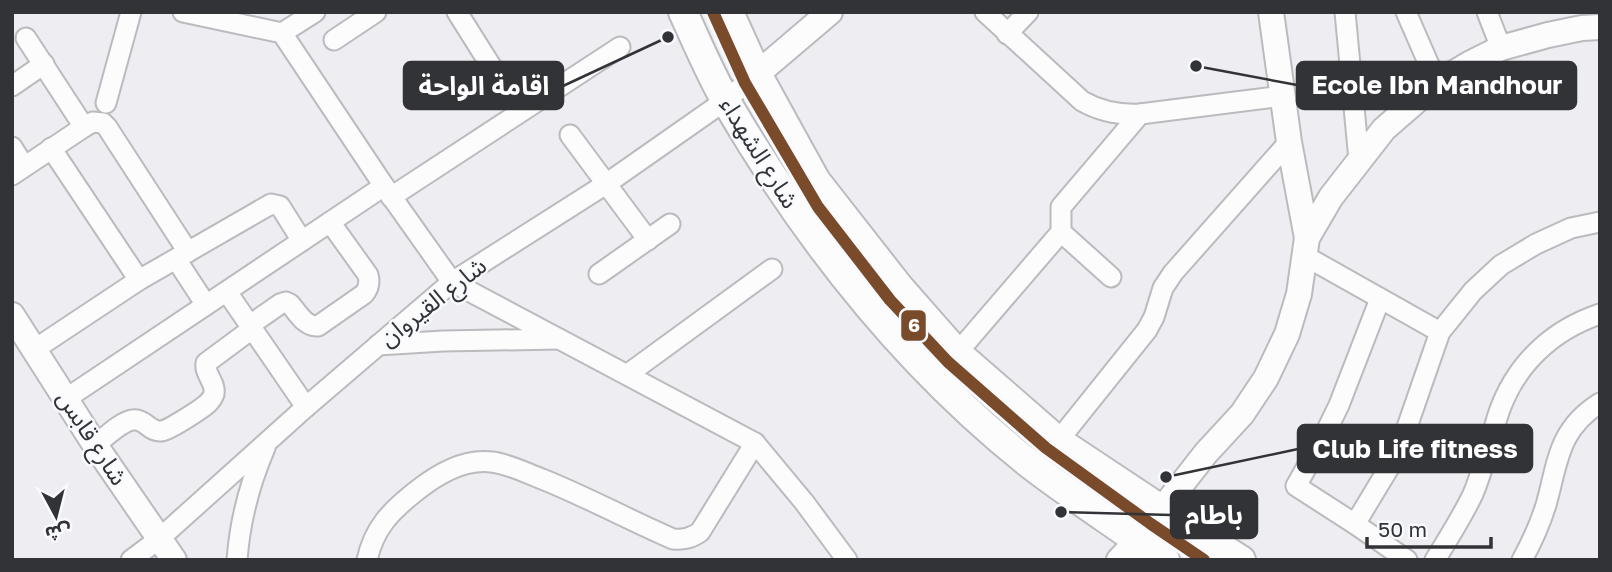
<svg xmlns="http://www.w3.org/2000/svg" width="1612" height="572" viewBox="0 0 1612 572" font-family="'Golos Text','Noto Sans Arabic',sans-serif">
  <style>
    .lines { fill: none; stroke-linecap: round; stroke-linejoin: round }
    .minor-casing { stroke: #bbbbbe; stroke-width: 23 }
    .tertiary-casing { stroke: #bbbbbe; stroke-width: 28 }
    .secondary-casing { stroke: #bbbbbe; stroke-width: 32 }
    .minor { stroke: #fcfcfd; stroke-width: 19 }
    .tertiary { stroke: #fcfcfd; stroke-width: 24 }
    .secondary { stroke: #fcfcfd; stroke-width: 28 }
    .rail-1-casing { stroke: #f9fafe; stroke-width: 18 }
    .rail-1 { stroke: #7a4b2a; stroke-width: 12 }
    .labels { text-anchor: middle; stroke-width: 5; stroke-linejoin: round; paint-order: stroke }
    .street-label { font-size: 24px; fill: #323336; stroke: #f9fafe }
    .leader { fill: none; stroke: #323336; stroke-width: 2.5 }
    .callout-dot { fill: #323336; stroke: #f9fafe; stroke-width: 2.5 }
    .callout { fill: #323336; stroke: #323336; stroke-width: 2.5 }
    .callout-label { font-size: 26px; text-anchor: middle; font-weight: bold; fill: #fff }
    .line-badge { stroke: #f9fafe; stroke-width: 2.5 }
    .badge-label { font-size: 19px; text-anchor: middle; font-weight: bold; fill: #fff }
  </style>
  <rect width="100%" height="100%" fill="#ededf2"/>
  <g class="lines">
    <g class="minor-casing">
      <g id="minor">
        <path d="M183,12L282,33L384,186L452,282L755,443L804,502L847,560"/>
        <path d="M457,12L520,112"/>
        <path d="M985,12L1082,101C1101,112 1119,115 1140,114L1283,96"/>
        <path d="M1345,12L1359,160"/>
        <path d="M1406,12L1437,83"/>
        <path d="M1487,12L1501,48"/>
        <path d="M282,33L315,12"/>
        <path d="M1007,34L1028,12"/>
        <path d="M26,38L84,127"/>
        <path d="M334,40L376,12"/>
        <path d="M12,86L44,64"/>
        <path d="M106,103L131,12"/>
        <path d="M570,135L648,240"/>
        <path d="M12,147L24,166"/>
        <path d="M51,148L139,280"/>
        <path d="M12,175L84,127L93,122L103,123L107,127L188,252"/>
        <path d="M391,197L620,47"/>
        <path d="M1061,232L1111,277"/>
        <path d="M1305,256L1440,332"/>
        <path d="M176,259L206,305"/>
        <path d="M599,274L670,224"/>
        <path d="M227,292L306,407"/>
        <path d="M1380,299L1339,405L1322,440L1296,486L1355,524L1407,560"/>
        <path d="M250,325L280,304L286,302L290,304C298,313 305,327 318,326L364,294C369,288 370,282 368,275L330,222"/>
        <path d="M378,345L443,341L559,339"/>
        <path d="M35,349L139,280L271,204L280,206L302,241"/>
        <path d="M957,353L1061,232V207L1140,114"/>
        <path d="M628,374L772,269"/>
        <path d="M67,398L384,186"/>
        <path d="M1058,441L1147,330L1154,317L1163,288L1173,273L1289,142"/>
        <path d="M95,445C106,437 119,423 132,420C145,418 149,432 161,431C168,431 203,408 208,403C211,400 213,397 214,394C216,382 204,374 206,363L252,329"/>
        <path d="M1355,524L1393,461L1406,430L1440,332L1473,291L1501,265L1536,244L1571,228L1600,222"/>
        <path d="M131,560L159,539L306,407L452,282L606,184L726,100L757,74"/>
        <path d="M237,560C240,520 249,485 265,448"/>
        <path d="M367,560C374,528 391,511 415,492C436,475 463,458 492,462C509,464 526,473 542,479C587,497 629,520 673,539C684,540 691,538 700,532L755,443"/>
        <path d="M1435,560C1448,539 1462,517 1473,494C1484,468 1490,439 1499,412C1516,364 1552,330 1600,314"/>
        <path d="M1522,560C1532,542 1540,524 1546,505C1558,462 1558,429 1600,403"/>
      </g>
    </g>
    <g class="tertiary-casing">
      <g id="tertiary">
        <path d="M1271,12L1289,142L1307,238"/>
        <path d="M757,74L830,12"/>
        <path d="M12,315L95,445L174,560"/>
        <path d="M1119,560L1138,540L1206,453L1242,414L1266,378L1287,334L1299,294L1307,238L1331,197L1384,129L1437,83L1469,64L1501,48L1548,35L1582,28L1600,27"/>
      </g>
    </g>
    <g class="secondary-casing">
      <g id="secondary">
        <path d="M683,12C697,42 710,74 727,103C807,240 906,366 1031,465C1074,498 1121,528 1165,560"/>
        <path d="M729,12L757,74L816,181L899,287L957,353L1058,441L1162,510L1241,560"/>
      </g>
    </g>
    <use href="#minor" class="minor"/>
    <use href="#tertiary" class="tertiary"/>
    <use href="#secondary" class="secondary"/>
    <g class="rail-1-casing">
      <path id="rail-1" d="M713,12L745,83L818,207L890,300L948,362L1046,448L1151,524L1204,560"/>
    </g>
    <use href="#rail-1" class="rail-1"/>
  </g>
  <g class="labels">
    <g class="street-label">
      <text transform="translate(759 153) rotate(58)" y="8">شارع الشهداء</text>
      <text transform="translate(433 302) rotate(-38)" y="8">شارع القيروان</text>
      <text transform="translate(92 438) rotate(57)" y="8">شارع قابس</text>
    </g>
  </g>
  <path class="leader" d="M1196 66L1297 85M668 37L563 86M1166 477L1298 449M1061 512L1171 515"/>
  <g class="callout-dot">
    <circle cx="1196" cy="66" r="7"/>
    <circle cx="668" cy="37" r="7"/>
    <circle cx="1166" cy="477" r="7"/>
    <circle cx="1061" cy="512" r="7"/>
  </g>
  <g class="callout">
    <rect x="1297" y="62" width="279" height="47" rx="7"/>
    <rect x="404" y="62" width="159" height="47" rx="7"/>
    <rect x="1298" y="425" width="234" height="47" rx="7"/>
    <rect x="1171" y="491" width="86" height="47" rx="7"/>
  </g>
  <g class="callout-label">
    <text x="1437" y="94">Ecole Ibn Mandhour</text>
    <text x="484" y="95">اقامة الواحة</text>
    <text x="1415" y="458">Club Life fitness</text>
    <text x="1214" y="524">باطام</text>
  </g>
  <rect class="line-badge" x="900" y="309" width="27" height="33" rx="7" fill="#7a4b2a"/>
  <g class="badge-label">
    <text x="914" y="332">6</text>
  </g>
  <rect width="1612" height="572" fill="none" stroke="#323336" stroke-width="28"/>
  <g transform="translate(56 516) rotate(173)" stroke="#f9fafe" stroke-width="5" paint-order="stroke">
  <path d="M0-5L12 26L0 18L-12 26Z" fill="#323336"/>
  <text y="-10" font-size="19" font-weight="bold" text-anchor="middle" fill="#323336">ش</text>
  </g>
  <path d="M1367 537v10h124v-10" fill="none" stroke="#323336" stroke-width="3.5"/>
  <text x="1378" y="537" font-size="21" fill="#323336" stroke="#f9fafe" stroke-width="5" paint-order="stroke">50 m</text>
</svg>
